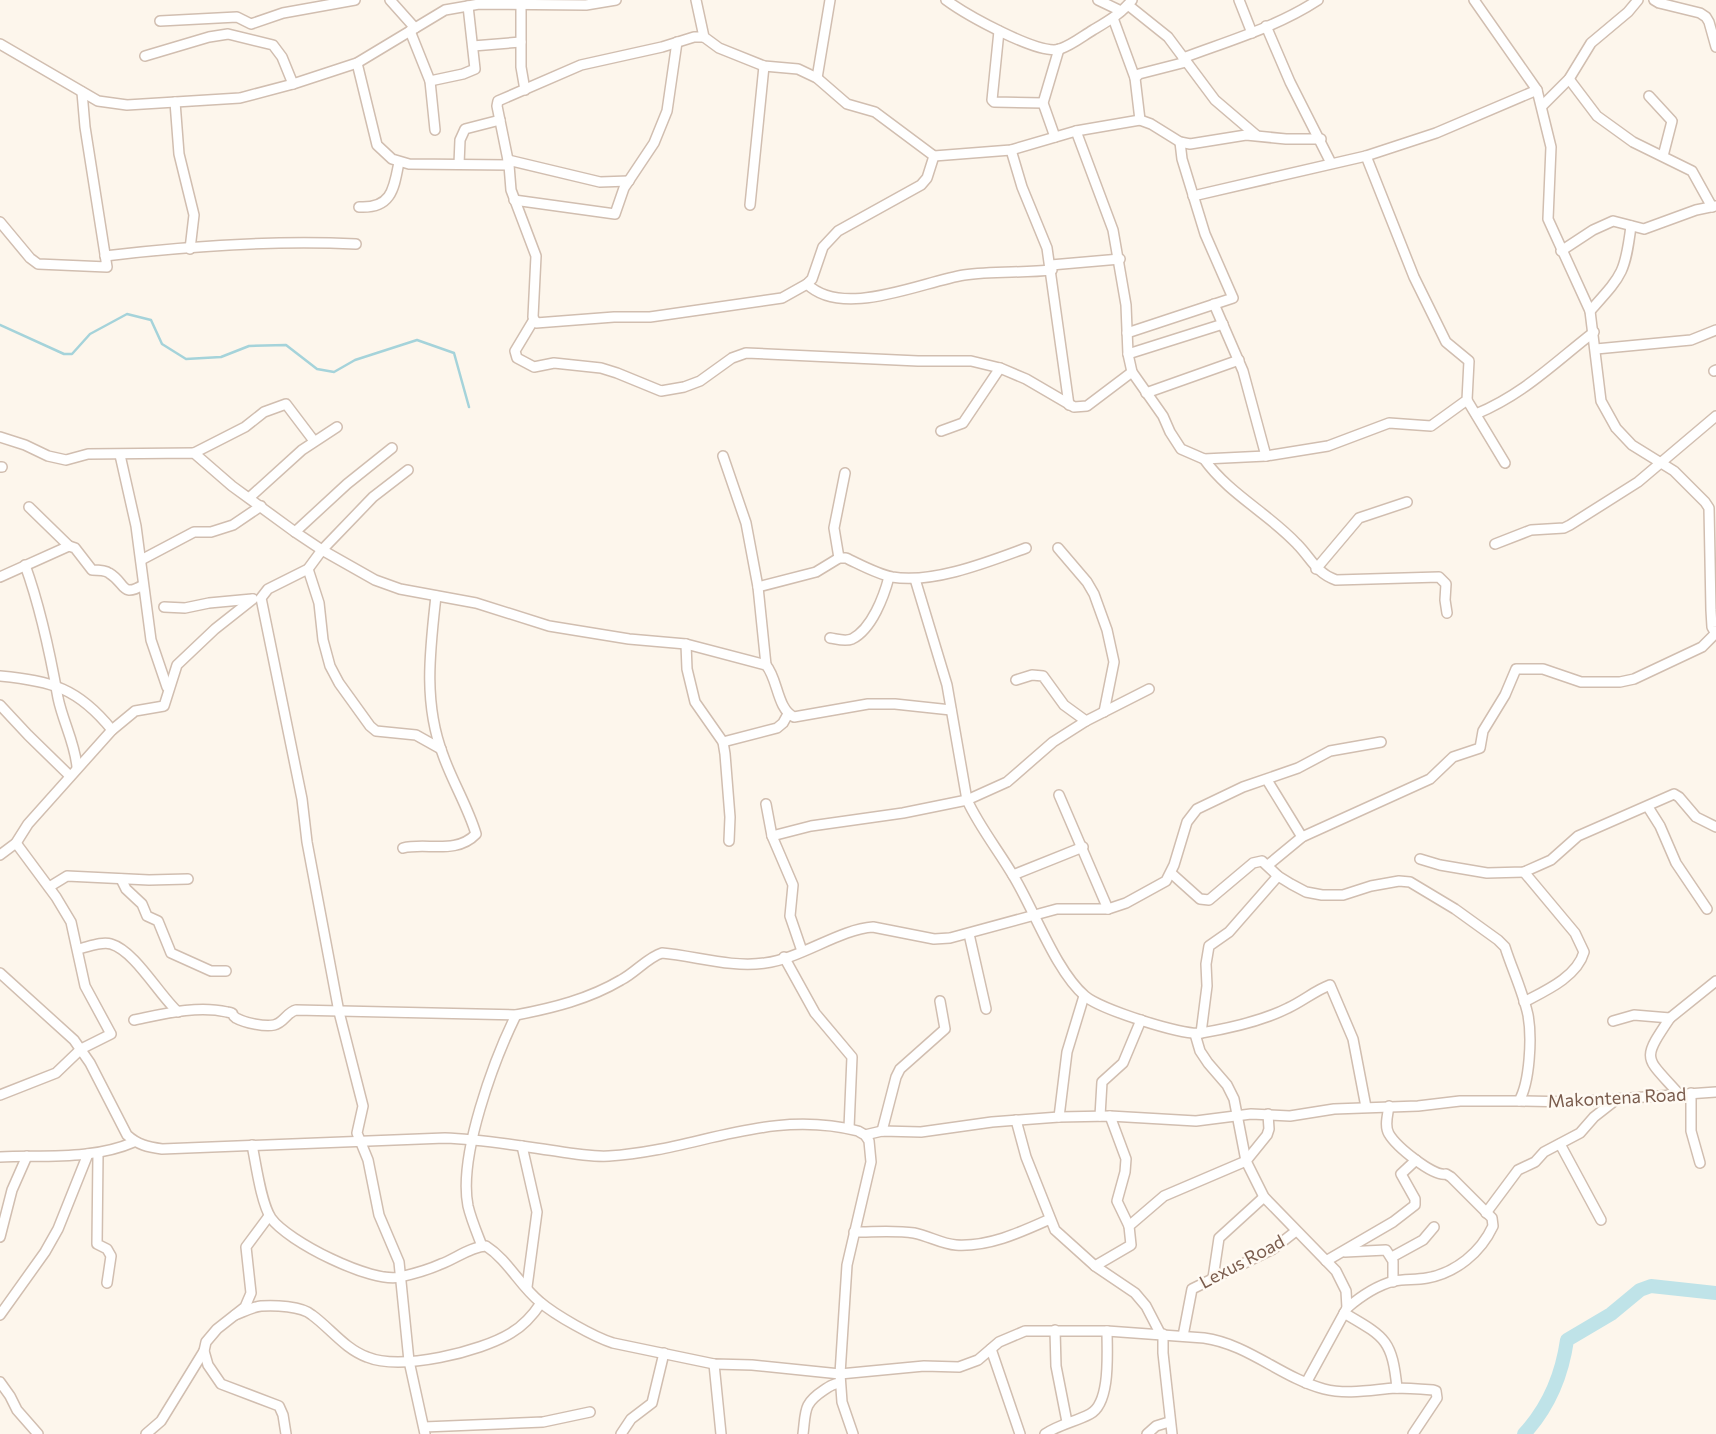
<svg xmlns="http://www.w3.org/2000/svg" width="1716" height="1434" viewBox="0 0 1716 1434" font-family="Commissioner,sans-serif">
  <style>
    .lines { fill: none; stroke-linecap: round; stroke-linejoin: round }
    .stream { stroke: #a5d3da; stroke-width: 2.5 }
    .river { stroke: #bfe3e8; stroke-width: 14 }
    .minor-casing { stroke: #d1beb0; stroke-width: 12 }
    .minor { stroke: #fff; stroke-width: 9 }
    .labels { text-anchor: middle; stroke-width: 5; stroke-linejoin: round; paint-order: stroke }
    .street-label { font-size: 18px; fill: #7a5c4d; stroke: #fffaf3 }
  </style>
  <rect width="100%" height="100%" fill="#fdf6ec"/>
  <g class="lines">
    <path class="stream" d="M0,325L64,354H72L90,334L127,314L151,320L162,344L186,359L221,357L249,346L286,345L317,369L334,372L355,360L417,340L454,353L469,407"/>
    <path class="river" d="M1524,1434C1549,1407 1562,1375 1567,1340L1611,1314L1640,1290L1651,1286L1716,1293"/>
    <g class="minor-casing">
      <g id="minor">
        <path d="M390,0L415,28"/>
        <path d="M696,0L704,37L719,48L764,66L798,69L817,78L847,104L875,112L934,156L1011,150L1076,131L1140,120L1151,124L1180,142L1190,144L1246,135L1286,139H1321"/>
        <path d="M946,0C965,14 1039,56 1060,49C1072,45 1083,36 1093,30C1108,21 1122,13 1132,0"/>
        <path d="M1098,0L1121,11"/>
        <path d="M1239,0L1252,33"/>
        <path d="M1474,0L1537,90L1551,147L1548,219L1590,311L1601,401L1616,428L1632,445L1674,471L1705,502L1709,508L1711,610L1712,627L1716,634"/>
        <path d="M1654,0L1659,3L1700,13L1706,17L1709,22L1716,47"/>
        <path d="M521,4V67L525,90"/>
        <path d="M1128,5L1168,37L1215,100L1256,135"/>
        <path d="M1113,18L1135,78"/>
        <path d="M160,21L237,17L251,24L283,13L355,0"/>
        <path d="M1266,26L1290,82L1331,163"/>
        <path d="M410,31L430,81L435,130"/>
        <path d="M999,31L992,100L994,102L1043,103"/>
        <path d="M704,37H694L662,47L581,65L498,101L497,106L509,165L511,190L536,256L533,317L536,323L614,317H650L782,298L807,284L812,279L823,247L838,231L921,185L927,178L934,156"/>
        <path d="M0,44L98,101L127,105L240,98L293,84L357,63L445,10L479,4L586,5L616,0"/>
        <path d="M473,46L521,42"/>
        <path d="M145,56L209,37L228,34L273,45L282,57L293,84"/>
        <path d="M1183,58C1228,41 1277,27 1318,0"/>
        <path d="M357,63L377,145L392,159L409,164L509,165"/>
        <path d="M817,78L830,0"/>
        <path d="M1569,79L1597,116L1633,142L1692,171L1712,207"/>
        <path d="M430,81L463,74L475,69L468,6"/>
        <path d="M1649,96L1672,121L1663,156"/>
        <path d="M175,102L179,154L194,215L190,249"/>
        <path d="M1542,106L1569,79L1591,43L1628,12L1638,0"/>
        <path d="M1140,120L1135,78L1139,74L1186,62"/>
        <path d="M1076,131L1113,230L1126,305L1128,354L1132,372L1163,416L1170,432L1181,449L1204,459L1266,456L1328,446L1389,423L1431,426L1467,400L1469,361L1446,342L1414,277L1366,156"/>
        <path d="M1055,137L1043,103L1059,49"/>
        <path d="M1011,150L1022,187L1047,248L1069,405"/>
        <path d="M508,160L600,182L629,181"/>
        <path d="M459,164L460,140L465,129L500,120"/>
        <path d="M1193,196L1366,156L1436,133L1537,90"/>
        <path d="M514,200L615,214L624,188L654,143L667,111L677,42"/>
        <path d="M750,205L764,66"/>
        <path d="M359,207C392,209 394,188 399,162"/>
        <path d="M0,222L30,258L38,264L107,267L85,127L82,92"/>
        <path d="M1561,251L1593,230L1613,221L1644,229L1696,210L1716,206"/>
        <path d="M105,256C188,246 273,240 356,244"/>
        <path d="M1051,265L1120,259"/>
        <path d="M807,284C843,319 921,282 964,275C992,271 1023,273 1052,270"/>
        <path d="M1214,304L1243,371L1266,456"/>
        <path d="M1590,311C1622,275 1625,274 1631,226"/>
        <path d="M533,321L515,351L517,358L534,367L554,363L601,368L617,373L661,391L684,387L700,381L732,358L746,353L918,361H971L1000,368L1026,379L1074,407L1087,406L1132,372"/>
        <path d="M1127,333L1233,298L1205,234L1182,159L1180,142"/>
        <path d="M1596,349L1691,340L1716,330"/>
        <path d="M1128,354L1223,324"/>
        <path d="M1714,371L1716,370"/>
        <path d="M1146,393L1239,360"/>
        <path d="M1467,400L1505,463"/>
        <path d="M1476,414C1524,394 1554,363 1594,332"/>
        <path d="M941,431L963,423L1000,368"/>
        <path d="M0,437L25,445L48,456L66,460L88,454L194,453L232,486L295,532L322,550L375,580L400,589L476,603L549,626L629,639L686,644L766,665C778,679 777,709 794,717L868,704H895L951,710"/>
        <path d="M194,453L245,427L264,412L286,404L314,441"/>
        <path d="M120,455L136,526L151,640L167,687"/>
        <path d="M723,456L746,523L758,587L766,665"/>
        <path d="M1204,459C1229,494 1268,513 1297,544C1311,558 1316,573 1336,580L1439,577L1446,584L1445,600L1447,613"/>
        <path d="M0,467H2"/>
        <path d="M408,470L373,497L322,550L308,569L268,589L261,598L302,799L307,842L339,1012L363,1106L357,1133L368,1160L379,1215L399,1262L409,1361L425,1434"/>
        <path d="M249,498L302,450L337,427"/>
        <path d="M29,507L69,546"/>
        <path d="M295,532L347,484L392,448"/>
        <path d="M1495,544L1531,530L1564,528L1570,525L1638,482L1716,416"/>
        <path d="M1058,548L1087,582L1094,594L1107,630L1114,662L1104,712"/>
        <path d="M839,558L834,528L845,473"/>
        <path d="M141,560L194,532H211L233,525L261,506"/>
        <path d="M25,565C41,609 50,653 58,698C63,722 75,743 77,767"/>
        <path d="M308,569L319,603L323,640L330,666L339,683L370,726L376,731L416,735L441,749"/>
        <path d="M1316,569L1359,518L1407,502"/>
        <path d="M0,577L69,546L75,548L92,570C97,570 105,570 109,573C126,583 121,598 143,585"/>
        <path d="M915,579L947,685L967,800C980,828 999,851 1014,877C1035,912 1056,971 1085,996C1100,1009 1183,1036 1201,1033C1231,1028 1262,1021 1288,1008C1303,1001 1316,990 1330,985L1353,1039L1366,1107"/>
        <path d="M758,587L816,572L839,558H846C861,565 877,574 892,577C933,584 988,562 1026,548"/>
        <path d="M164,607L185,608L209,603L252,599"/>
        <path d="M830,638C837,639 845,642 852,639C872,629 884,596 889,577"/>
        <path d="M686,644L687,669L695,702L723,742L725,754L730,817L729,841"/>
        <path d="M0,676C52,681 78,688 112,730"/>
        <path d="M1016,680L1032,675L1043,676L1064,705L1086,721"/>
        <path d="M0,705L28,735L70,776"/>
        <path d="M723,742L777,728L783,723L788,714"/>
        <path d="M1267,780L1302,837"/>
        <path d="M1059,795L1108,909"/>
        <path d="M766,804L772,836L793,885L790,916L802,951"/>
        <path d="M1648,807L1660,826L1676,863L1707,909"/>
        <path d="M772,836L811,826L903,813L967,800L1007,782L1053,742L1086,721L1149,689"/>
        <path d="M403,848C426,842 456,855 476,834C468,807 452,781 443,755C423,703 430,650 436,596"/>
        <path d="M0,855L16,843L28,824L112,730L135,711L164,706L177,665L215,629L253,599"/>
        <path d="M1420,859L1440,865L1487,873L1524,872L1551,860L1578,836L1674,794L1679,797L1696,817L1716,827"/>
        <path d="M1268,865L1302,837L1430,779L1453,757L1480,748L1483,731L1505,695L1516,669H1543L1581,682H1620L1634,679L1702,647L1716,633"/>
        <path d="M1524,872L1575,933L1584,952C1577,977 1545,991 1524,1002"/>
        <path d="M1013,875L1083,847"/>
        <path d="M121,879L126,889L142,904L147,916L158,921L171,953L211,971H226"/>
        <path d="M49,887L67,876L149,880L188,879"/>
        <path d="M969,934L986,1009"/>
        <path d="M78,949C88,947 102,941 111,944C135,951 159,995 178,1012"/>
        <path d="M784,957L815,1013L852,1057L849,1128"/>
        <path d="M0,973L74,1040L90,1063L127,1135C138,1145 148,1147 162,1149L445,1138C482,1139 519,1146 556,1151C574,1154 592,1157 609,1156C696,1151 767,1108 858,1131L865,1135L869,1141L871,1162L847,1265L840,1374L842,1402L853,1434"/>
        <path d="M1670,1018C1641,1061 1645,1056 1678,1093"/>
        <path d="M134,1020C163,1014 197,1005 227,1012C237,1014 229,1013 236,1018C245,1023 265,1027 274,1025C284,1023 287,1012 296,1010L516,1015C553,1008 589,999 621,980C635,973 648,957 662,953C696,956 731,968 765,963C800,959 840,929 873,927L934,939L950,938L1057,909H1108L1126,903L1166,881L1174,865L1187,822L1197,809L1243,787L1298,768L1330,751L1381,742"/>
        <path d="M1613,1021L1634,1015L1670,1018L1716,981"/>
        <path d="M1201,1033L1207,986L1206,964L1209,946L1229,932L1278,876"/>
        <path d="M1195,1034L1200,1051L1208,1063L1227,1085L1234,1099L1246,1161L1264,1197L1336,1271L1346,1291L1347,1308L1306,1383"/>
        <path d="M1691,1093V1131L1700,1163"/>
        <path d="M0,1095L56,1073L81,1049L111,1034L85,986L71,922L56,897L16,843"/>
        <path d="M1519,1101L1573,1102L1716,1092"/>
        <path d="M1100,1116L1102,1082L1123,1063L1141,1020"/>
        <path d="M1110,1116L1126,1159L1125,1172L1117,1201L1129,1226"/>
        <path d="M1059,1117L1067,1052L1084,996"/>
        <path d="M1016,1120L1026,1157L1055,1230L1095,1266L1135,1293L1146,1306L1160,1333"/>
        <path d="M882,1131L896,1077L900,1069L945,1029L940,1001"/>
        <path d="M865,1135L882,1131L921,1132L992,1122L1059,1117L1110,1116L1196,1121L1251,1114L1290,1116L1334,1109L1418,1106L1460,1101H1519C1530,1082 1532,1037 1528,1015C1523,992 1512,969 1505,947L1498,940L1455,909L1410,882L1399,881L1371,886L1343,895H1322L1306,892L1291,884L1278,876L1262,861L1253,863L1209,900L1200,899L1171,873"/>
        <path d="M1560,1144L1601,1220"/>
        <path d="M252,1145C256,1164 261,1203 271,1218C287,1241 372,1284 400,1277C413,1274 428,1270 441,1264C455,1259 470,1247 486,1246C508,1260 520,1286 540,1302C555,1315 594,1337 613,1343L714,1364L752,1365L840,1374L924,1366L959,1367L978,1360L999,1342L1025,1331H1107L1204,1338C1248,1344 1282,1378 1324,1389C1347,1395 1371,1390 1395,1388C1407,1388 1420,1389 1433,1390L1436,1391L1437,1398L1413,1434"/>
        <path d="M522,1146L537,1212L527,1287"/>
        <path d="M98,1154L97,1244L107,1249L111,1256L107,1283"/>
        <path d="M0,1157C45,1155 93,1160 134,1142"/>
        <path d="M1486,1213L1518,1170L1535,1162L1544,1152L1580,1133L1594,1117L1617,1099"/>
        <path d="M269,1216L246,1247L251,1293L245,1307L217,1329L206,1342L204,1351L208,1365L221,1384L279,1406L283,1415L286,1434"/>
        <path d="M854,1232C874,1232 895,1230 914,1233C929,1236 942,1244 956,1245C989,1247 1021,1232 1050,1219"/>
        <path d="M0,1237L12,1190L27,1156"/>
        <path d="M482,1246C477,1233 471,1219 468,1206C458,1156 494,1060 516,1015"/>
        <path d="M1345,1252L1386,1250L1393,1261V1282"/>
        <path d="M1392,1257L1423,1240L1434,1227"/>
        <path d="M1326,1261L1393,1222L1415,1205V1199L1401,1174L1416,1160"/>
        <path d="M1095,1266L1131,1245L1129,1226L1164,1196L1246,1161L1267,1135L1269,1129L1268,1114"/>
        <path d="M1213,1278L1219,1238L1264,1197"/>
        <path d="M1347,1308C1361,1296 1375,1286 1394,1281C1405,1279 1416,1280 1427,1278C1456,1273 1481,1252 1493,1226L1492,1218L1451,1177L1446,1174C1433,1177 1396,1146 1389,1134C1384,1126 1388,1114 1389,1106"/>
        <path d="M1344,1313C1385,1337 1392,1339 1397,1388"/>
        <path d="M0,1315L45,1252L58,1229L88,1154"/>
        <path d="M235,1315C243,1312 252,1307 261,1306C274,1305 302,1306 312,1315C330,1328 345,1349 367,1357C401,1371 480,1352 511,1333C523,1326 533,1315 541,1303"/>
        <path d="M1055,1330L1056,1366L1067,1422"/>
        <path d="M1163,1334V1353L1172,1434"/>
        <path d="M1183,1336L1192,1289L1273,1249L1296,1231"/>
        <path d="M991,1349L1020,1434"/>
        <path d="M714,1364L721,1434"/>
        <path d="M0,1382L10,1396L17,1410L38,1434"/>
        <path d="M424,1427L543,1422L590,1412"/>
        <path d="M146,1434L161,1421L204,1351"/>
        <path d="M621,1434L631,1419L652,1403L664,1353"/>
        <path d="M803,1434C806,1410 803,1404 824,1390C830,1386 833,1384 840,1383"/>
        <path d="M1045,1434C1060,1424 1075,1422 1090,1414C1111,1403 1107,1352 1107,1331"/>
        <path d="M1147,1434L1156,1426L1169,1422"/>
      </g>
    </g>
    <use href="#minor" class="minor"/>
  </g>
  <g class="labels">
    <g class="street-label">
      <text transform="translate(1617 1098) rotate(-3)" y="6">Makontena Road</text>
      <text transform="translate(1242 1262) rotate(-28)" y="6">Lexus Road</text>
    </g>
  </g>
</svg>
